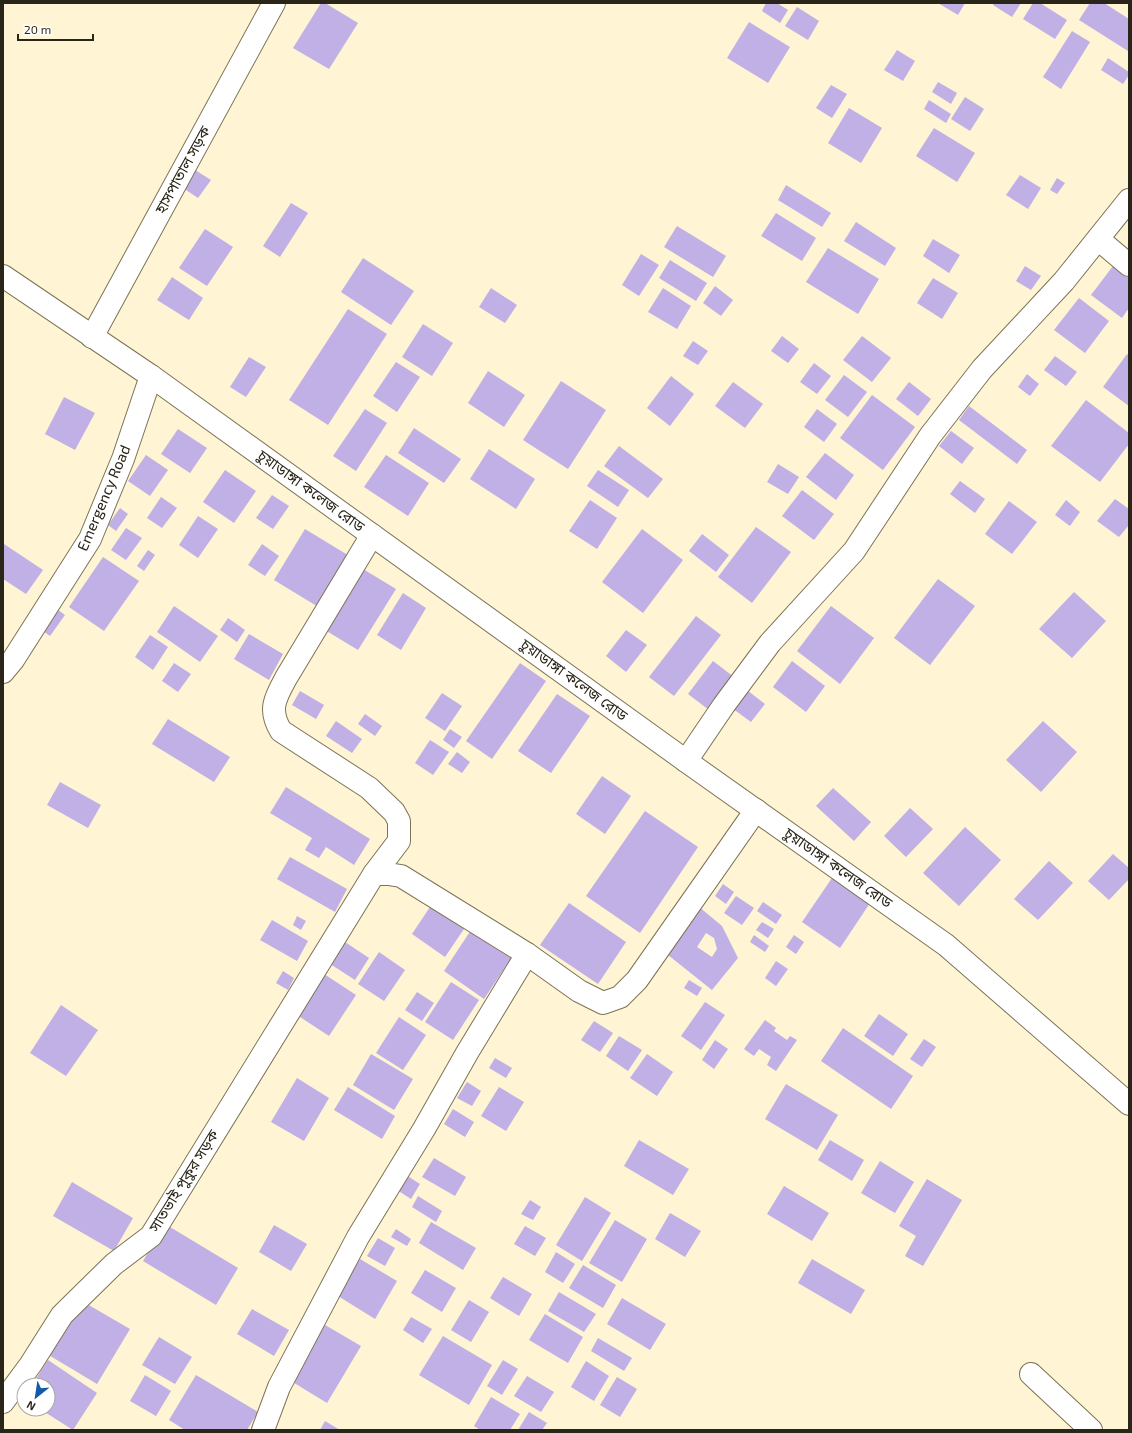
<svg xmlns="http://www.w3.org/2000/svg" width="1132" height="1433" viewBox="0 0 1132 1433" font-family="'Exo 2','Noto Sans Bengali',sans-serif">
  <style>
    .building { fill: #c0b0e5; fill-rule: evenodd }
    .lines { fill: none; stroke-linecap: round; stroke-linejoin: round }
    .minor-casing { stroke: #7c7356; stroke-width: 24 }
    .minor { stroke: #fff; stroke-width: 22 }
    .labels { text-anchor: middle; stroke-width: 3; stroke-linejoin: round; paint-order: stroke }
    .street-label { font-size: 15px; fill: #292519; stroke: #fff }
  </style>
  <rect width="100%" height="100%" fill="#fff4d4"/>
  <g class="building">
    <path d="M321,3H325L358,23L329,69L293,48Z"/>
    <path d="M766,3H777L788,10L780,23L762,11Z"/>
    <path d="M938,3H965L958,15Z"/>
    <path d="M994,3H1021L1012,17L993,5Z"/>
    <path d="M1033,3H1040L1067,20L1055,39L1023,19Z"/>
    <path d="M1090,3H1104L1129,19V49L1128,51L1079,20Z"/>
    <path d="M797,7L819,21L808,40L785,26Z"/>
    <path d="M749,22L790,47L768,83L727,58Z"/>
    <path d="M1072,31L1090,42L1061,89L1043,77Z"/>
    <path d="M897,50L915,61L903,81L884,70Z"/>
    <path d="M1108,58L1129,72V75L1123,84L1101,70Z"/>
    <path d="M938,82L957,93L951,104L932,92Z"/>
    <path d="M831,85L847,94L832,118L816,108Z"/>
    <path d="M965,97L984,109L970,131L951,119Z"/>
    <path d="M929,100L951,114L946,123L924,109Z"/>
    <path d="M849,108L882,128L861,163L828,143Z"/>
    <path d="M934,128L975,153L957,182L916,156Z"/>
    <path d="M192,168L211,180L198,198L180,186Z"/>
    <path d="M1020,175L1041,188L1028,209L1006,195Z"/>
    <path d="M1057,178L1065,183L1057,194L1050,190Z"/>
    <path d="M786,185L831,213L822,227L778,200Z"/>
    <path d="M291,203L308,213L280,257L263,246Z"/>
    <path d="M776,213L816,238L802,261L761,236Z"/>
    <path d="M856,222L896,248L885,266L844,241Z"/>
    <path d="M677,226L726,256L713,277L664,247Z"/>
    <path d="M205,229L233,247L207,286L179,268Z"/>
    <path d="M933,239L960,255L949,273L923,256Z"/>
    <path d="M828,248L879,279L858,314L806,282Z"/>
    <path d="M641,254L659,265L639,296L622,285Z"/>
    <path d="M363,258L414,291L391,325L341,292Z"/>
    <path d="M670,260L707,283L696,301L659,278Z"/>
    <path d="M1025,266L1041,276L1031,290L1016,281Z"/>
    <path d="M1113,266L1129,278V308L1122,318L1091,295Z"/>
    <path d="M172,277L203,298L189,320L157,300Z"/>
    <path d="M933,278L958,293L942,319L917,303Z"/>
    <path d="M715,286L733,300L721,316L703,303Z"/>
    <path d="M491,288L517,305L505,323L479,307Z"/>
    <path d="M663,288L691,306L677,329L648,312Z"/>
    <path d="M1079,298L1109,321L1085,353L1054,330Z"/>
    <path d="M348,309L387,334L328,425L289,400Z"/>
    <path d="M423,324L453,343L432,376L402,357Z"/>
    <path d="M782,336L799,349L788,363L771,351Z"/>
    <path d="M862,336L891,358L872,382L843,360Z"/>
    <path d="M693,341L708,351L698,365L683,356Z"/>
    <path d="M1127,354L1129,356V406L1103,387Z"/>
    <path d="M1055,356L1077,372L1066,386L1044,370Z"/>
    <path d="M249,357L266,367L246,397L230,387Z"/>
    <path d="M396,362L420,377L397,412L373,396Z"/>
    <path d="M814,363L831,376L817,394L800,382Z"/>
    <path d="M488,371L525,395L504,427L468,403Z"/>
    <path d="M1027,374L1039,384L1030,396L1018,387Z"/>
    <path d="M844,375L867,392L848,417L825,400Z"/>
    <path d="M671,376L694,394L670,426L647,408Z"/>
    <path d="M561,381L606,410L568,469L523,440Z"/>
    <path d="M733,382L763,404L745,428L715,406Z"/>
    <path d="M909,382L931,399L918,416L896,399Z"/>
    <path d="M872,395L915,427L883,470L840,438Z"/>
    <path d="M64,397L95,413L75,450L45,434Z"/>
    <path d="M1086,400L1129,433V444L1100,482L1051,446Z"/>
    <path d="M969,406L1027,450L1017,464L959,420Z"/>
    <path d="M365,409L387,423L356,471L333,456Z"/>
    <path d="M817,409L837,424L824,442L804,427Z"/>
    <path d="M414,428L461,459L444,483L398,453Z"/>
    <path d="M178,429L207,448L190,473L161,454Z"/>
    <path d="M951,431L974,448L962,464L939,446Z"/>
    <path d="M619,446L663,479L648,498L604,466Z"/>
    <path d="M489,449L535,479L516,509L470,479Z"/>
    <path d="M825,453L854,475L836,500L806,477Z"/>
    <path d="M146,455L168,470L150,496L128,481Z"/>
    <path d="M386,455L429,483L408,516L364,487Z"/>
    <path d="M778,464L799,477L788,494L767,482Z"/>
    <path d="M225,470L256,491L234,523L203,502Z"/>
    <path d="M598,470L629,490L618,507L587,486Z"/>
    <path d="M960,481L985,499L975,513L950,494Z"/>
    <path d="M802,490L834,514L814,540L782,516Z"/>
    <path d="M272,495L289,506L273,529L256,518Z"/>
    <path d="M161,497L177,508L162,528L147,518Z"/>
    <path d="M1115,499L1129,509V525L1119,537L1097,521Z"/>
    <path d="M590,500L617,518L597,549L569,531Z"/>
    <path d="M1066,500L1080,512L1070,526L1055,515Z"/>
    <path d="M1009,501L1037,522L1012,554L985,534Z"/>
    <path d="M120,508L128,514L116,531L108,525Z"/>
    <path d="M198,516L218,529L198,558L179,545Z"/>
    <path d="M756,527L791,552L752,603L718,577Z"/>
    <path d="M126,528L142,538L126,560L111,550Z"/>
    <path d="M305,529L351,557L320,608L274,580Z"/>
    <path d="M642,529L683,560L643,613L602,582Z"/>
    <path d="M702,534L729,555L716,572L689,551Z"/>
    <path d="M4,544L43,570L26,594L3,579V545Z"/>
    <path d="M262,544L279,556L265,576L248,565Z"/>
    <path d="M148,550L155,555L144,571L137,566Z"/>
    <path d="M103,557L139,581L104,631L69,607Z"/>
    <path d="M358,566L396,589L358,650L320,627Z"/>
    <path d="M938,579L975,606L930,665L894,638Z"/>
    <path d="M1074,592L1106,621L1072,658L1039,629Z"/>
    <path d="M403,593L426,608L401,650L377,635Z"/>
    <path d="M174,606L218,636L200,662L157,632Z"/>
    <path d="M831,606L874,638L840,684L797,651Z"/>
    <path d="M54,607L65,615L50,636L39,628Z"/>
    <path d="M696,616L721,635L674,696L649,677Z"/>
    <path d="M228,618L245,630L237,642L220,630Z"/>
    <path d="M626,630L647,645L626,672L606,656Z"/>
    <path d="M249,634L283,654L269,680L234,659Z"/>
    <path d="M150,635L168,647L153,670L135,657Z"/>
    <path d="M713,661L734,677L709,710L688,694Z"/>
    <path d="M792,661L825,686L806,712L773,687Z"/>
    <path d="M174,663L191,674L178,692L162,681Z"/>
    <path d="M520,663L546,681L492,759L466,741Z"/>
    <path d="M743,687L765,704L751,722L729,706Z"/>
    <path d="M300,691L324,705L316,719L292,705Z"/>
    <path d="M442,693L462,706L445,731L425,718Z"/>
    <path d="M557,694L590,716L551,773L518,751Z"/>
    <path d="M365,714L382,726L375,736L358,724Z"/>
    <path d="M168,719L230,757L214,782L152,744Z"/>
    <path d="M336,721L362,739L352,753L326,736Z"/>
    <path d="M1043,721L1077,752L1041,792L1006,760Z"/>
    <path d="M450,729L462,737L454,748L443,740Z"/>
    <path d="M430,740L449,752L433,775L415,763Z"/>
    <path d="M457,752L470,762L462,773L448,764Z"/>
    <path d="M602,776L631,796L605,834L576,814Z"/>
    <path d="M60,782L101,805L88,828L47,805Z"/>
    <path d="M286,787L370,839L354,865L326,847L319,858L305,850L312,838L270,813Z"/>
    <path d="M833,788L871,822L854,841L816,806Z"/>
    <path d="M910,808L933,829L906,857L884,836Z"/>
    <path d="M645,811L698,847L640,933L586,896Z"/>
    <path d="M965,827L1001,860L959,906L923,873Z"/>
    <path d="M1113,854L1129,868V879L1109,900L1088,881Z"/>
    <path d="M290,857L347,889L335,912L277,879Z"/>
    <path d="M1049,861L1073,883L1038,920L1014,899Z"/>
    <path d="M832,878L870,903L840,948L802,922Z"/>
    <path d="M723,884L734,892L726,904L715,896Z"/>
    <path d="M736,896L754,908L742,925L724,913Z"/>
    <path d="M763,902L782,915L776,924L757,911Z"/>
    <path d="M569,903L626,942L598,984L540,945Z"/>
    <path d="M432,904L466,926L445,957L412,934Z"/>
    <path d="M698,906L722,926L738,958L712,990L663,951ZM706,933L714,938L717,949L712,957L697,947Z"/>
    <path d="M297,916L306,921L301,930L293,925Z"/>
    <path d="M272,920L308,941L297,961L260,940Z"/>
    <path d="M762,922L774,929L768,938L756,930Z"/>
    <path d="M475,924L516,951L484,999L444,971Z"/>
    <path d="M754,935L769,946L765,952L750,942Z"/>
    <path d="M794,935L804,942L796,954L786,947Z"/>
    <path d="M339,938L369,958L355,980L324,960Z"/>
    <path d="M379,952L405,970L384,1001L358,984Z"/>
    <path d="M776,961L788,969L776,986L765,978Z"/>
    <path d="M283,971L294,978L288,990L276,983Z"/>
    <path d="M321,972L356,995L329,1036L294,1013Z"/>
    <path d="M689,980L702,988L697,996L684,988Z"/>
    <path d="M451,982L479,1000L453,1040L425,1022Z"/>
    <path d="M417,992L434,1003L422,1021L405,1010Z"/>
    <path d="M705,1002L725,1015L701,1050L681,1036Z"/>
    <path d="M61,1005L98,1030L66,1076L30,1053Z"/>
    <path d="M879,1014L908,1034L893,1056L864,1036Z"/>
    <path d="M399,1017L426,1035L403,1070L376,1053Z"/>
    <path d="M765,1020L776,1028L774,1031L787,1040L790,1036L797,1040L776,1071L767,1065L771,1057L759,1049L754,1056L744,1049Z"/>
    <path d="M594,1021L613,1033L600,1052L581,1040Z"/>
    <path d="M843,1028L913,1076L891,1109L821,1061Z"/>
    <path d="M619,1036L642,1050L628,1071L606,1056Z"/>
    <path d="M924,1039L936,1047L922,1067L910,1059Z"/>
    <path d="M715,1040L728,1049L714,1069L702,1060Z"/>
    <path d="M371,1054L413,1079L394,1110L353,1085Z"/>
    <path d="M647,1054L673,1072L657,1096L630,1078Z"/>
    <path d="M495,1058L512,1068L506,1078L489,1068Z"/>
    <path d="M297,1078L329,1098L304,1141L271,1122Z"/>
    <path d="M467,1082L481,1091L472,1106L457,1098Z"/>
    <path d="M786,1084L838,1115L817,1150L765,1119Z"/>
    <path d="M348,1087L395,1116L382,1139L334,1110Z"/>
    <path d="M499,1087L524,1102L506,1131L481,1116Z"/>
    <path d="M453,1109L474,1122L465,1137L444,1124Z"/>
    <path d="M639,1140L689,1169L673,1195L624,1166Z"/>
    <path d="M830,1140L864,1160L852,1181L818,1160Z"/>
    <path d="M434,1158L466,1177L455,1196L422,1177Z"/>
    <path d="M880,1161L914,1182L895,1213L861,1193Z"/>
    <path d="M406,1175L420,1184L411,1199L397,1190Z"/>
    <path d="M927,1179L962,1200L923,1266L905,1256L916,1236L899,1226Z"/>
    <path d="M72,1182L133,1218L114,1251L53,1216Z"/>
    <path d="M784,1186L829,1213L812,1241L767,1214Z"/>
    <path d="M418,1196L442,1211L436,1222L412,1207Z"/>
    <path d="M585,1197L611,1213L582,1261L556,1245Z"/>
    <path d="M530,1200L541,1207L533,1220L521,1214Z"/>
    <path d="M670,1213L701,1231L685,1257L655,1239Z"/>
    <path d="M615,1220L647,1239L622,1282L589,1263Z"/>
    <path d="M431,1222L476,1248L463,1270L419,1243Z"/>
    <path d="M165,1224L238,1268L216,1305L143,1261Z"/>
    <path d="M274,1225L307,1244L291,1271L259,1252Z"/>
    <path d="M525,1226L546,1238L535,1256L514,1244Z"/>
    <path d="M396,1229L411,1239L407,1246L391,1237Z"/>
    <path d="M378,1238L395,1248L385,1266L367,1256Z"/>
    <path d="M556,1252L575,1264L563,1283L545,1272Z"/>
    <path d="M360,1259L397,1281L375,1319L338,1296Z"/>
    <path d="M812,1259L865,1290L851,1314L798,1283Z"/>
    <path d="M583,1265L616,1285L603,1308L569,1288Z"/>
    <path d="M425,1270L456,1288L442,1312L411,1293Z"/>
    <path d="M503,1277L532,1294L519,1316L490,1298Z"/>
    <path d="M559,1292L596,1314L584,1332L548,1311Z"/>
    <path d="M622,1298L666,1324L650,1350L607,1324Z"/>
    <path d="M80,1300L130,1329L97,1384L47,1354Z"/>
    <path d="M469,1300L489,1312L471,1342L451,1330Z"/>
    <path d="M252,1309L289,1330L274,1356L237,1334Z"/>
    <path d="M545,1314L583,1337L568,1363L529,1340Z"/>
    <path d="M411,1317L432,1329L423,1343L403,1330Z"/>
    <path d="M320,1322L361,1346L327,1403L286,1378Z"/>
    <path d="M443,1336L492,1365L469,1405L419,1375Z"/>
    <path d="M159,1337L192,1357L175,1384L142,1365Z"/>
    <path d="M598,1338L632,1358L624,1371L591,1351Z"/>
    <path d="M48,1360L97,1393L73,1430L40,1409H48V1385H32Z"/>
    <path d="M503,1360L518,1369L502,1395L487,1386Z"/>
    <path d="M586,1361L609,1376L594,1401L571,1387Z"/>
    <path d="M145,1375L171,1391L156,1416L130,1401Z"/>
    <path d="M196,1375L258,1412L247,1430H185L169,1420Z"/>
    <path d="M527,1376L554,1392L541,1412L514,1396Z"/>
    <path d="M617,1377L637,1389L620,1417L600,1405Z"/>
    <path d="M491,1397L520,1414L510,1430H480L474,1426Z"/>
    <path d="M529,1412L547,1423L542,1430H518Z"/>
    <path d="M325,1421L340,1430H320Z"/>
  </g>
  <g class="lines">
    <g class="minor-casing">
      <g id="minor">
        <path d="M1098,239L1129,265"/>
        <path d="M3,276L151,376L686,761L946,945L1129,1104"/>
        <path d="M92,337L274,3"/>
        <path d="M372,535L286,678C275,698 268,710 281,731L369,788L394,812L399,821V841L374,874"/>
        <path d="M3,672L13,660L90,539L123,459L151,376"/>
        <path d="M686,761L724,705L770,643L854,551L930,436L982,369L1064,281L1129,200"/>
        <path d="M1031,1374L1091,1430"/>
        <path d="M3,1402L31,1364L62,1315L114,1264L151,1236L374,874H388L401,876L527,954L579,991L603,1003L620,997L637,980L756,810"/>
        <path d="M263,1430L279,1387L358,1237L424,1129L467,1053L527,954"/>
      </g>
    </g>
    <use href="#minor" class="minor"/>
  </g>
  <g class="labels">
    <g class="street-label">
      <text transform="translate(183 170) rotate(-61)" y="5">হাসপাতাল সড়ক</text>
      <text transform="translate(311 491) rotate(36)" y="5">চুয়াডাঙ্গা কলেজ রোড</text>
      <text transform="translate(104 498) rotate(-67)" y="5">Emergency Road</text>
      <text transform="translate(574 680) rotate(36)" y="5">চুয়াডাঙ্গা কলেজ রোড</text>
      <text transform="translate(838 868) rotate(35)" y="5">চুয়াডাঙ্গা কলেজ রোড</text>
      <text transform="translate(184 1181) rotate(-58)" y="5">সাতভাই পুকুর সড়ক</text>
    </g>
  </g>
  <rect width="1132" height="1433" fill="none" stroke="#292519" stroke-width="8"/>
  <g transform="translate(36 1397) rotate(210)"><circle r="19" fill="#ffffff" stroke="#a9a8a3"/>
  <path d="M0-3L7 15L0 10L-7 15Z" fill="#1259a9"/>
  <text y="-6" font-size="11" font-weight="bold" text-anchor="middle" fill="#292519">N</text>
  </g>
  <path d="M18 34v6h75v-6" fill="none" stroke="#292519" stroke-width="2"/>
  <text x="24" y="34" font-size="12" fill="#292519" stroke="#ffffff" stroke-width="3" paint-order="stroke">20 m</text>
</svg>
